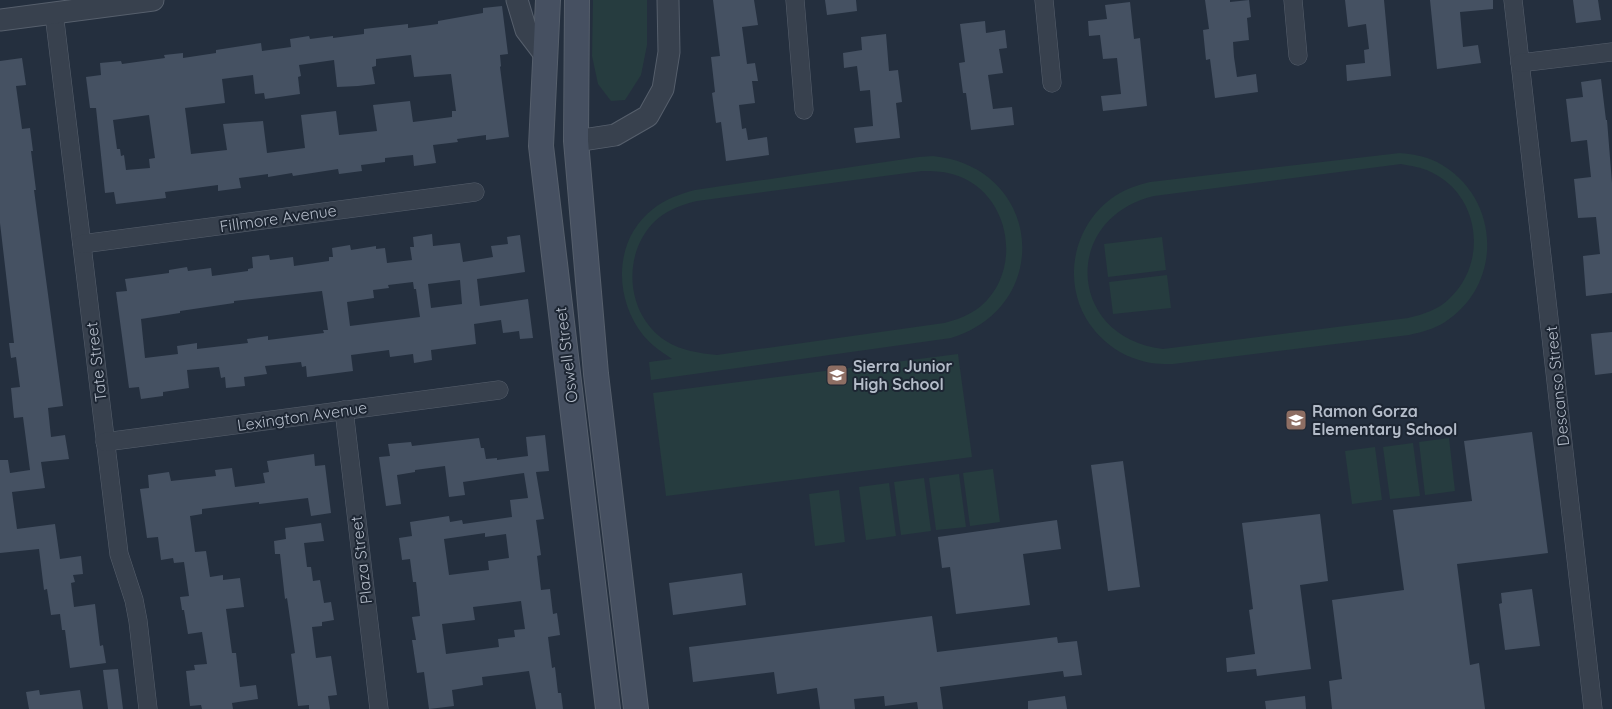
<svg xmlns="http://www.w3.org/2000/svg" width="1612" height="709" viewBox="0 0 1612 709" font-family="Quicksand,sans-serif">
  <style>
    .green { fill: #263c3f; fill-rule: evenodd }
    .building { fill: #455162; fill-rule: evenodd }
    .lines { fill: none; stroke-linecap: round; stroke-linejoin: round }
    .minor-casing { stroke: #565f6c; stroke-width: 19 }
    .tertiary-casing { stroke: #565f6c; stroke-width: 23 }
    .secondary-casing { stroke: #565f6c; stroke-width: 26 }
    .minor { stroke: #38414e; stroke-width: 18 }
    .tertiary { stroke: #38414e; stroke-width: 21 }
    .secondary { stroke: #465061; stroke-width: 24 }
    .labels { text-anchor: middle; stroke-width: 4; stroke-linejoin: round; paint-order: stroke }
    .street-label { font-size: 16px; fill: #b4bcc9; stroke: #1d2633 }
    .poi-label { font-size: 16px; font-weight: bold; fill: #b4bcc9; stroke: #1d2633; text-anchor: start }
  </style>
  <rect width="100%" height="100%" fill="#242f3e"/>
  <g class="green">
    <path d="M593,0H647V45L641,75L625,100L611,101L598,84L592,56Z"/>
    <path d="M1400,153C1412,154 1425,156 1437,162C1500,195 1505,283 1445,322C1434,329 1422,332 1409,335L1173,364C1161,364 1150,364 1139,360C1121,355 1106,344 1095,331C1060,290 1070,226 1115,196C1126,189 1137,185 1150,182ZM1401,164C1411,166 1421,167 1431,172C1480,195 1488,262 1450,298C1438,310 1424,314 1408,318L1163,349C1067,338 1061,218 1154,196Z"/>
    <path d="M933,156C1042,167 1055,306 951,338L651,380L649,362L672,359C662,352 651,345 643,335C613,297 614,239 653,209C665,199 680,194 695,190L919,157ZM922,171C932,171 942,171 952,174C1009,189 1025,268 981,306C970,315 957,320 944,323L717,355C699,353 682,351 666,341C627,316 621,257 653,223C665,211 680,205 697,201Z"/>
    <path d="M1162,237L1166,270L1108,277L1104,244Z"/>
    <path d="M1167,275L1171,308L1113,314L1109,282Z"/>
    <path d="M958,354L972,457L666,496L653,393Z"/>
    <path d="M1449,438L1455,491L1425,495L1419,442Z"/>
    <path d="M1413,443L1420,496L1390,499L1383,447Z"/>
    <path d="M1375,447L1382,500L1352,504L1345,451Z"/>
    <path d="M993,469L1000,522L970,526L963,473Z"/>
    <path d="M959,474L966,527L936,530L929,478Z"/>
    <path d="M924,478L931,531L901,535L894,482Z"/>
    <path d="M889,483L896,536L866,540L859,487Z"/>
    <path d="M839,490L845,542L815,546L809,494Z"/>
  </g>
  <g class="building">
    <path d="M713,0H754L758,25L742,27L747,64L755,63L758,81H752L755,103L739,105L742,129L746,128L748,140L767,137L769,155L726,161L721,122L716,123L712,93L715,92L711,57L720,56Z"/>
    <path d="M825,0H856L857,11L827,15Z"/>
    <path d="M1205,0H1230V2L1249,0L1251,17L1247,18L1249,40L1233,42L1234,57L1237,77L1256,74L1258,92L1215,98L1210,59L1206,60L1203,30L1209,29Z"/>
    <path d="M1345,0H1384L1391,76L1347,81L1346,65L1365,63L1364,50L1369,49L1366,24L1348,27Z"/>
    <path d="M1430,0H1493V9L1460,12L1463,47L1478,45L1481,63L1437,69Z"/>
    <path d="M1573,0H1598L1601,20L1576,23Z"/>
    <path d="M1130,2L1134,39L1140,38L1147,106L1103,111L1101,96L1121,94L1117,58L1103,59L1100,35L1089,36L1088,21L1107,19L1105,5Z"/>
    <path d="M502,6L508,54L500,55L501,66L500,67L509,137L486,140V135L457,139L458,142L433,145L436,163L414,166L413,155L385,158V162L361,165L362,171L339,174L338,169L293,176L292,173L268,177V174L239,178L241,188L218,191V185L165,192L166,198L116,204L114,192L105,193L96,108H90L86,77L101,75L100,63L121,61L122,64L165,58L164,55L183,53V58L216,53V50L261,43L262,51L291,47L290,39L309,36L310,39L333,36V38L364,34V29L408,24V28L438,24V21L483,13V8ZM411,55L414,77L451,74L456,111H452V117L413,122L410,101L373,105L377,131L339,135L336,111L301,115L305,148L267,153L263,121L223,124L227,150L191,154L185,108L225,103L222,79L253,75L255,94L264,93L265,99L300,94L298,77L301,76L299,65L334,60L337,87L358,86L375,84L372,67L376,66V59ZM149,115L155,158L149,159L150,168L126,170L124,155L121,156L120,149H117L113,120Z"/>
    <path d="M985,21L986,33L1005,30L1007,48L999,49L1003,73L988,75L993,109L1012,107L1014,125L971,130L966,93H963L959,63L965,62L960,24Z"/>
    <path d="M886,34L889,71L898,70L902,102L896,103L900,138L856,143L854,128L873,126L870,90L860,91L857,66L844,68L843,53L862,50L861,37Z"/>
    <path d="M22,58L26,85L16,86L22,129L30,128L33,151H31L36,190H34L63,406L48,408L51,437L65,435L69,459L41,462L45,488L12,492L17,529L55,524L60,559L81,556L83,574L73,575L75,582L71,583L74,607L95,604L100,646L103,645L106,663L70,668L65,630H62L60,614L51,615L47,589L44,590L39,549L0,553V460H8L10,473L30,470L23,417L14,418L11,388L20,387L16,357L11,358L9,343H14L0,223V61Z"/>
    <path d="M1601,79L1606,120H1607L1612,183V293L1586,296L1583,256L1600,254L1596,217L1578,218L1574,179L1591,177L1587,140L1571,142L1566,99L1583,97L1581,82Z"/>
    <path d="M432,234L433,246L460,243L463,262L493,257L491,246L508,244L507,237L520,235L525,272L477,279L480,306L528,299L533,338L520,339L519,331L503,333L501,320L474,324L476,344L431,350L432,360L414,363L413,354L390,357L389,350L351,355L353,371L307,377L306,366L302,367L301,362L265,366L267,374L244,377L245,386L226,388L225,377L221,378L219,367L187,370L189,388L163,392V396L141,399L139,387L129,388L116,292L127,291L125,279L169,273V270L187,267L188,271L211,268L212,276L248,271V269L253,268L252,257L269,255L270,260L293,257L294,266L329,261V257H333L332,248L350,245L351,250L376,246V249L385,248L387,263L412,260L410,247H414L413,237ZM460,280L462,304L431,308L428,284ZM413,282L414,289H416L420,317L350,326L347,302L374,298L373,290L389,288L388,285ZM322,291L328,330H323L324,333L268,340V336L247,339L248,343L197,349V343L177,346L178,354L145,358L141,319L180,313V311L234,303V301Z"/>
    <path d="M1612,332V373L1595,375L1591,334Z"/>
    <path d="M1532,432L1548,553L1457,564L1470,665L1479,663L1485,709H1332L1329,681L1342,679L1332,600L1404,590L1393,510L1472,501L1464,441Z"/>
    <path d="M545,435L549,471L536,472L544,519L536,520L541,555L537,556L541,590L550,589L553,614L557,613L560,635L548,637L552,668L555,667L558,693H561L563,709H536L529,671L482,677L483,685L452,690L454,706L429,709L424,672L417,673L412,640H416L412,617L420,616L416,582H413L410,559L402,560L399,538L412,536L410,522L449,516L450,522L462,520L463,524L512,517L510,500L528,498L524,473L463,482L465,495L449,497L445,466L415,470V472L397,475L401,504L386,506L379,457L390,456L388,444L411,442L412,446L479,438L481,448H484L486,459L497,458V460L528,456L526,437ZM485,533V537L506,534L509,558L488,561L489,570L449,575L444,539ZM521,601L525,629L514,630L515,637L498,639L499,647L446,654L442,624L475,620L473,607Z"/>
    <path d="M314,454L315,466L325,465L331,513L311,516L308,498L259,504V502L202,509V514L190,516L195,552L206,551L210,577L223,575V580L240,578L244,607L226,609L232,653H236L240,687L256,685L258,699L232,703L233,709H202L201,705L190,706L186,671L195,670L194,665L207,664L202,632L188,634L184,610H182L180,597L189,596L184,562L174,563L173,558L161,560L158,537L147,538L140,489L149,488L148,475L169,472L171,481L216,476L215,470L232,468L235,487L265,483L263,473L269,472L267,461Z"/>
    <path d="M1123,461L1140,587L1108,591L1091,465Z"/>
    <path d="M1320,514L1328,581L1300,585L1311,669L1257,676L1256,669L1227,672L1226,658L1255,654L1249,610L1253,609L1242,523Z"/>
    <path d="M1057,520L1061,549L1023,554L1030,605L956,614L950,567L942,568L938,537Z"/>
    <path d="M321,523L324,541L304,543L307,567H311L313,581L320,580L324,603L331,602L334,620L322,622V626L312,627L316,658L331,656L337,695L328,696L330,709H309V705L298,706L291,654L295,653L287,598L285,599L280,554H275L274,541L286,539L285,528Z"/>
    <path d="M742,573L746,605L673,615L669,583Z"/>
    <path d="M1532,589L1540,646L1505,650L1499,604L1502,603L1501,593Z"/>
    <path d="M932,616L937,652L1057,637L1058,643L1077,641L1082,675L1064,677L1063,671L940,687L943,709H918L917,702L885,706L884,696L854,699L855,709H820L817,688L777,694L774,672L693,682L689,647Z"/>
    <path d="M118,669L123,709H108L103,670Z"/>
    <path d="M39,690L40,695L80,690L83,709H29L26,692Z"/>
    <path d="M1065,696L1067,709H1028V701Z"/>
    <path d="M1305,696L1306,709H1266L1265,701Z"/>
  </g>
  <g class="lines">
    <g class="minor-casing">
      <g id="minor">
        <path d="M795,0L804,110"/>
        <path d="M1044,0L1052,83"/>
        <path d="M1293,0L1298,56"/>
        <path d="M1513,0L1593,709"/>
        <path d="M54,13L119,554L134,600L138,621L148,709"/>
        <path d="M1520,63L1612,52"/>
        <path d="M82,244L475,192"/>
        <path d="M344,410L379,709"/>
        <path d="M105,442L499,390"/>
      </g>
    </g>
    <g class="tertiary-casing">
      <g id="tertiary">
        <path d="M517,0L526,30L545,55"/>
        <path d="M0,20L153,0"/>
        <path d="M576,141L615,135L648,116L663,89L669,52L668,0"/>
      </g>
    </g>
    <g class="secondary-casing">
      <g id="secondary">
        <path d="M548,0L541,146L608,709"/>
        <path d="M577,0L576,141L596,374L636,709"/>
      </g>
    </g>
    <use href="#minor" class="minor"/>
    <use href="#tertiary" class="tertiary"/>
    <use href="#secondary" class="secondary"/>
  </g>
  <defs>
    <g id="school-square" transform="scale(1.125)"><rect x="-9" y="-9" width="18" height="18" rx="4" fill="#8d6e63" stroke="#1d2633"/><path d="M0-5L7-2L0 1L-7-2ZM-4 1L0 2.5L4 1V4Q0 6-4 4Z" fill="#fff"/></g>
  </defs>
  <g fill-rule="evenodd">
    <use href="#school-square" x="837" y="375"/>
    <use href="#school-square" x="1296" y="420"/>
  </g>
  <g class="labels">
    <g class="street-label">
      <text transform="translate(278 218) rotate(-8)" y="6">Fillmore Avenue</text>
      <text transform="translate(566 355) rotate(-97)" y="6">Oswell Street</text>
      <text transform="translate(96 362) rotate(-97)" y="6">Tate Street</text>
      <text transform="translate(1557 386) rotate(-96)" y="6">Descanso Street</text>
      <text transform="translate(302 416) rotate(-8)" y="6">Lexington Avenue</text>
      <text transform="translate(361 560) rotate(-97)" y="6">Plaza Street</text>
    </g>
    <g class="poi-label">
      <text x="853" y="372">Sierra Junior<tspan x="853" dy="18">High School</tspan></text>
      <text x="1312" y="417">Ramon Gorza<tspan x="1312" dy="18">Elementary School</tspan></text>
    </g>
  </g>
</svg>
